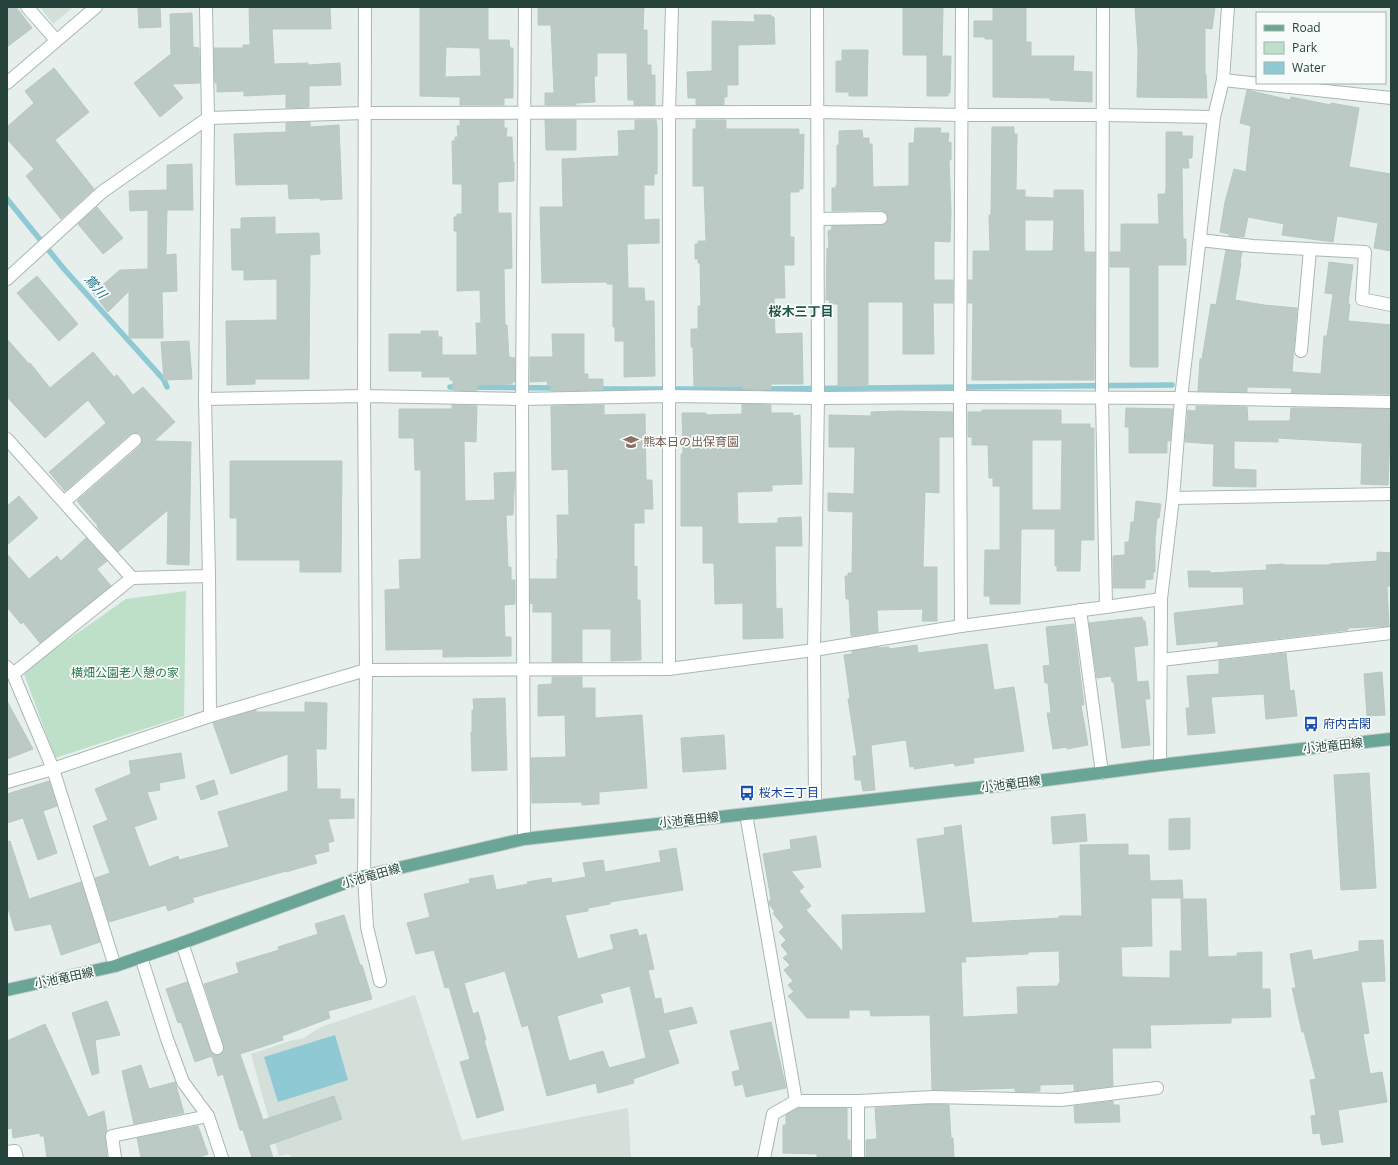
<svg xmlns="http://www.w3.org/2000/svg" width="1398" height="1165" viewBox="0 0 1398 1165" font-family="'Open Sans','Noto Sans JP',sans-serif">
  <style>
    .built { fill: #d4dfda }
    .green { fill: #bfe0c8 }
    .water { fill: #8ec9d4 }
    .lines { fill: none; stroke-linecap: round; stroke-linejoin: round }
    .stream { stroke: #8ec9d4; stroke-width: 5.5 }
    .building { fill: #bbcac4; stroke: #b8c9c2; fill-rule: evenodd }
    .minor-casing { stroke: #a8b8b2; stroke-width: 14 }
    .major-casing { stroke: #c2cac8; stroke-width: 14 }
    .minor { stroke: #fff; stroke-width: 12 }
    .major { stroke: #6aa596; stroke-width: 12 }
    .labels { text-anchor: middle; stroke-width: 3.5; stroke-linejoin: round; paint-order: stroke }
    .education-label { font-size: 12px; fill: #785e54; stroke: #f7fbf9; text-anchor: start }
    .park-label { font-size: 12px; fill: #2d7a4b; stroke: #f7fbf9 }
    .transit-label { font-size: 12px; fill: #164399; stroke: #f7fbf9; text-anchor: start }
    .street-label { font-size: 12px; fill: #24423a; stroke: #f7fbf9 }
    .water-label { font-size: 13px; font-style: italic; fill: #1c6f80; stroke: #f7fbf9 }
    .neighbourhood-label { font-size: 13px; font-weight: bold; fill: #1f5548; stroke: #f7fbf9 }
  </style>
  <rect width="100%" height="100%" fill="#e6efeb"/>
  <g class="built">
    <path d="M40,7H73L53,24Z"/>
    <path d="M415,995L462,1140L628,1108L631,1158H291L289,1154L279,1156L251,1054L293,1040L302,1039L321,1027Z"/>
  </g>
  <path class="green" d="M186,591L184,716L55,758L23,671L126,599Z"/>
  <path class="water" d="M335,1035L348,1080L278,1102L264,1057Z"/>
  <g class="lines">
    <g class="stream">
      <path d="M7,199L64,269L164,380L167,387"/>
      <path d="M450,387H460"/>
      <path d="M470,387L558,388"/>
      <path d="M596,389H750"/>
      <path d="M764,389L1172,385"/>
    </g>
  </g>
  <g class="building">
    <path d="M7,7H16L32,28L7,47Z"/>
    <path d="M138,7H160L161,27L139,28Z"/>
    <path d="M249,7H330L331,29H272L274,64L308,63V65L340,63L341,85L309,86V107L286,108V94L244,96V91L217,92V83H215L214,48H243V45H250Z"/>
    <path d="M420,7H488V40H509L510,48H513V98H504V105H460V97L420,96ZM446,47L480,48L481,76L445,77Z"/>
    <path d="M538,7H644L643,30H647V65H651V75H655V105H634V100H628L627,53H597V76H594L595,102L576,103V105H545V93H554L551,25H538Z"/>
    <path d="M903,7H943L942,56H951L950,93H948V96H927V55H903Z"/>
    <path d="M993,7H1026V42H1031V56H1074L1073,71L1092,72V102L1050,100V98L993,97V39H985V37H974V21H993Z"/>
    <path d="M1135,7H1215L1212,29L1205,28V74H1206L1207,98L1137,97L1138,52Z"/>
    <path d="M192,13L193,47L199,48L200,83L172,84L183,98L160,117L134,83L171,54L170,14Z"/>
    <path d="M754,15H771V17H774L775,44L738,45V85H727V97H724V105H696V98H688L687,72L712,71V21L755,22Z"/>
    <path d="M842,50H868L867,96H849V92H836V61H842Z"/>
    <path d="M54,68L89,112L55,140L94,189L61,219L26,176L34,169L7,139V127L34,103L25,91Z"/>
    <path d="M1247,90L1290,100L1291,97L1331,105V103L1359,108L1349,167L1391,174V251L1374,248L1378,223L1337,216L1333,242L1282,235L1284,224L1248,217L1244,237L1229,236V234L1220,232L1225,202L1234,169L1246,172L1251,126L1240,123Z"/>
    <path d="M460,120H504V128H507L506,137H512L513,162H514V181L498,182V213H511L512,268L504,269L505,325H507L509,357L515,358V382H512V384L478,385L477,391L453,390V380H450V377H422V371H389V334H421V331H438V337H442V355H477L476,323H481L480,290L457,291V231H454V217H457V214H462V184H453L452,141H455V137H458L457,126H460Z"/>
    <path d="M545,120H576V150H546Z"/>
    <path d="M635,120H656L657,127V174H654V185H644V220L659,219V243L627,244L628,288H644L645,301H654L655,376L624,377V341H615V327H613V284H607V282L542,283L540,207H563L562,159L619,156L618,131L635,130Z"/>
    <path d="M696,120H726V129H799V135L804,134L803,189H799V192H790V237H794V265H784L785,298H774L775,334L802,333L803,384H771V390L742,389V386H694L693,347H691V329H698V306H701L700,263H698V259H695V244H698V241H706L704,186H693V129H696Z"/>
    <path d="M310,122V127L339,125L342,199L320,200V198L289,199L288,184L236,185L234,134L286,132V123Z"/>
    <path d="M992,127H1014V134H1017L1016,190H1025V197L1054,198V190H1083L1084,252H1095L1094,380H972L973,303H968V280H973V251H990L989,215H991ZM1025,220H1054L1053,251H1025Z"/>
    <path d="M915,128H941L940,133H949L948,143L951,142V160H949L951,212L950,242L934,241V280H953V303H933L934,354H903V302H868V386H838V304H829L830,300H826L827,248H829L828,231L831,230L832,226L882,225L887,222L888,218L887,214L881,210L832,211V188H836V185H837V145H839V131L862,130L863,138H869V144H872L873,187L909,186V143H914Z"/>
    <path d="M1166,132H1182V136H1193L1192,158H1188L1189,168H1182L1183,239H1186V265H1158V367H1132L1130,366V267H1110V252H1121V224H1159L1158,194H1165L1166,189Z"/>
    <path d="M192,164L193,210H167L166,255L176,254L177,291L162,292L163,338H129V291L108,312L93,293L120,270L148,269V210L130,211L129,191L167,190V165Z"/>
    <path d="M97,207L123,238L103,254L78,224Z"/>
    <path d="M275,217V234L319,233L320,254L310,255L309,379H255V384L227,385L226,321L277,320V279L244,280V270H232L231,229H241V218Z"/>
    <path d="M1226,250L1242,252L1240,263H1241L1235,300L1264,305L1297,308L1292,372L1321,374L1324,336H1327L1333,294L1325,293L1329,262L1353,265L1348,304H1350L1348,321L1391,325V394L1291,393L1292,388L1247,387V392L1198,391L1200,359H1202L1211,304L1216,305Z"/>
    <path d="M37,276L78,324L59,341L17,293Z"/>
    <path d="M552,334H584V374H588V379H603V390L551,391V386H548L547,381L530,382V357H553Z"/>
    <path d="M7,339L29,364L30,363L50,388L93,352L114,377L117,375L133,395L143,387L175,422L154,441L191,442L189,565L167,564L168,510L118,552L97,527L98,526L77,501L140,446L142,439L141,435L138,433H134L130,434L65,491L49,472L106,423L88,400L45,438L7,397Z"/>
    <path d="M189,341L192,379L164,380L161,342Z"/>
    <path d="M742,404L771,405V413H793V416L800,415L802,484L772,485V491L737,492L738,524L778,523V518L801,517L802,546H775L776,609L782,608L783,638L743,639V603L715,604L714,563H703V526H681V454H683L682,413H706V415L742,414Z"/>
    <path d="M452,405L477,406L476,442L464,441L465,501L495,500L494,473L515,472L513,515H506L508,567H511V580H515V604L504,605L505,637H511V656L443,657V649L386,650L385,590L400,589L399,560L421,559V470H415L414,438H399V409H452Z"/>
    <path d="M604,405V415L645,414L646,480H652L653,509H644V523H634V567L637,566V600H640L641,660L611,661V629H582V662H552V612H533V603L530,604V579H557V559H558L557,515H569L568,469L552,470L551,406Z"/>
    <path d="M1196,406L1247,407L1248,421H1290L1291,408L1391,409L1388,485L1361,484L1362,443L1278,438V442L1234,441V469L1256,470V487L1213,486L1214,444L1185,442L1188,410L1196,411Z"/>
    <path d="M1126,408L1173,409L1170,441H1167V453H1129V427H1125Z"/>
    <path d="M982,410H1061V424H1090V428H1094V540H1081L1080,571H1057V566H1055V529H1021L1020,604H990V596H984L985,550H1000V486H993V478H989L988,445H972V437H968V412H982ZM1032,440H1062L1061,510H1032Z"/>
    <path d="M898,411L953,412V437H939V493L925,492L923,567H937V621H922L923,609L877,610L878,632L851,636L849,599H846L845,576H848V573H852L853,512L828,511V493L854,494L855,447H829V415L871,416V412Z"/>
    <path d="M230,461H342L341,572H300V560H237V518H230Z"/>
    <path d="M19,496L38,518L7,545V506Z"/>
    <path d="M1136,501L1161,504L1159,518H1157L1155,539V572H1153V579L1145,580V588H1113V556L1125,555V542H1129L1131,522H1134Z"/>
    <path d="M86,538L107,561L97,569L111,586L40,643L23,622L21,624L7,607V554L29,579L57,556L61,561Z"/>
    <path d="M1377,552L1391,553V586H1387L1389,626L1348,628V630L1218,646V641L1177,645L1174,613L1244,605L1243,587H1189L1188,571H1210V573L1267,570L1266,565L1284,564V565H1330V564L1377,561Z"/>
    <path d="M1142,617L1143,621H1145L1148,645L1134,647L1137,682L1148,681L1150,699H1145L1150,745L1122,748L1114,682H1112L1111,676L1097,678L1089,623Z"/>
    <path d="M1074,624L1084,705H1081L1088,745L1067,749V747L1053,749L1047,713H1051L1048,683H1045L1043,666L1050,665L1046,627Z"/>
    <path d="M987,644L994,690L1014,687L1024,751L973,758L974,763L955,766L954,763L914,769V766L910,767L906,740L871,745L875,790L863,791L861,780H855L853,756H857L848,699L850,698L844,655L852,654V651L879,647V648L889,647V649L917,645L918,653Z"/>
    <path d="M1286,653L1290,691L1294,690L1297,716L1266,719L1264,694L1211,697L1215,733L1188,735L1186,708H1190L1187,676L1219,674V661Z"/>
    <path d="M1382,672L1385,715L1367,716L1364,674Z"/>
    <path d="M552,677H582V688H595V718L642,715L647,788L599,792V804L582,805L581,802L532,803L531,758L566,757L565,715L538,716V685L552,684Z"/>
    <path d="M505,698L507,770L472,771L471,732H472V710H474L473,699Z"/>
    <path d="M7,701L33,749L7,759Z"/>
    <path d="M305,702L327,703L326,749H316L317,789H340V799H354V818L328,819L334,841L328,843L329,851L314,855L317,863L286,872V871L192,898L194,902L168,911L166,905L109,922L95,878L110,873L93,826L108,820L95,789L131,774L129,761L181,753L185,778L159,783L160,790L147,792L157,819L134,827L149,867L178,856L179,860L229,847L218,812L288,791V754L231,774L213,723L256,710V712H305Z"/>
    <path d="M724,735L726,769L683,772L681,738Z"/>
    <path d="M1369,773L1376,888L1341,890L1334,775Z"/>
    <path d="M214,780L218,794L201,800L196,786Z"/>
    <path d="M49,781L57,806L43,811L57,853L38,860L23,818L7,823V794Z"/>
    <path d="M1085,814L1087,841L1053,844L1051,817Z"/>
    <path d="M1190,818V849L1169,850V819Z"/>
    <path d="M961,825L972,923L1059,918V916H1082L1080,845L1128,844V855H1149L1150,881L1182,880L1183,898H1151L1152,946L1121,947L1122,977L1170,978V951H1182L1181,899H1206L1208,957L1237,956V953L1262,952V989H1270L1271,1017L1231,1018V1023L1150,1025L1151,1048H1112L1113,1086L1074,1091V1084L1040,1085V1091L1024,1092L1015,1091V1088L956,1090H932L930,1015L871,1016L870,1010H849V1018H807L788,996L794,992L788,985L793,981L784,970L790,965L783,958L788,954L781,945L786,940L779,932L784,927L773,913L775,912L769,904V901L771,899L763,854L791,849L790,840L816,836L821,867L791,871L804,887L799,891L811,906L806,910L843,952L842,915L926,913L917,839L945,835L944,828ZM1059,951L1060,983L1058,984V986L1017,987L1018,1014L963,1017L961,962H966L965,957L1028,954V952Z"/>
    <path d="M10,841L29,899L81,882L100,942L61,955L51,924L15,931L7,905V842Z"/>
    <path d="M676,848L683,890L610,902V904L588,908V911L565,915L578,959L614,949L610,935L637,929L639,936L646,934L654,969L648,970L655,999L661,998L664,1014L692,1007L697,1023L668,1030L679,1063L633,1079L634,1083L598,1093L596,1083L547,1096L528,1025L522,1027L505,971L464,983L473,1014L478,1012L486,1040H484L504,1110L477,1118L460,1062L470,1059L449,987L445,988L434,950L416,954L407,923L430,917L424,894L470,883L469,879L493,875L496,890L528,884L527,882L551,878L552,883L586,877L583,863L603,860L605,872L661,862L659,851ZM630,986L646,1058L609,1068L603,1051L569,1061L557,1016L603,1002L600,994Z"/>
    <path d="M344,915L360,965H362L372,999L328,1011L330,1018L282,1036L283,1040L240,1054L263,1120L334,1096L342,1119L269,1145L273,1158H252L243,1130H240L223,1074L218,1076L212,1056L195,1062L181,1022L178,1023L166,989L187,982L210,1050L215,1055H220L224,1050V1046L204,984L239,973L236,963L279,950L278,947L318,934L315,924Z"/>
    <path d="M1383,940L1385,981L1361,982L1369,1033L1363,1034L1370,1074L1382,1072L1387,1102L1338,1110L1343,1142L1322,1145L1320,1133L1313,1134L1311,1116L1316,1115L1310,1080L1316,1079L1304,1032H1302L1292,988H1296L1290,954L1311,950L1313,960L1359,951V941Z"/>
    <path d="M107,1001L120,1035L95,1040L99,1073L92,1075L72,1013Z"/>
    <path d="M771,1022L786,1088L746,1097L743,1084L735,1086L732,1072L740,1070L730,1031Z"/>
    <path d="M45,1024L88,1117L104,1111L107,1131L105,1137L107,1158H47L44,1136H40V1133L13,1138L12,1128L7,1129V1041Z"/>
    <path d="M141,1065L149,1089L175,1082L184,1113L134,1124L122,1071Z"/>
    <path d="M1113,1101V1105H1119L1120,1122L1075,1123L1074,1106Z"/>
    <path d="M933,1104L949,1105L951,1138H953L954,1158H866V1140L877,1139L875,1108Z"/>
    <path d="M798,1108H847V1140H850V1158H817V1154L783,1153V1125H786V1115Z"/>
    <path d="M198,1126L208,1154L198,1158H141L137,1138Z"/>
  </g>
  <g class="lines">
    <g class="minor-casing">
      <g id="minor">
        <path d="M27,7L56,40"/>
        <path d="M206,7L208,118L205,399L209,576L210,716"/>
        <path d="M365,7L364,396L366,670L364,876L367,927L380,981"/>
        <path d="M1223,80L1391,98"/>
        <path d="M7,83L96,7"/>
        <path d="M818,219L881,218"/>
        <path d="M1200,240L1253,246L1365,252L1362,299L1391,305"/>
        <path d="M7,279L102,192L208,118L365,113L817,112L961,115H1103L1214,117"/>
        <path d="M1301,351L1310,249"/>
        <path d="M205,399L364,396L522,399L669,396L818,398L960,397L1181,398L1391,402"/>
        <path d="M7,439L132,578"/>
        <path d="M1173,498L1391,494"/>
        <path d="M64,502L135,440"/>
        <path d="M1106,607L1161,599"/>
        <path d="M1080,610L1102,773"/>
        <path d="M961,626L1106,607L1102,397L1103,7"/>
        <path d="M1161,660L1391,633"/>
        <path d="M7,667L13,674L53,769L115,966"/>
        <path d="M669,669V113L672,7"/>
        <path d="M13,674L132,578L209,576"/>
        <path d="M1160,765L1161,599L1173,498L1181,398L1214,117L1223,80L1228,7"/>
        <path d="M7,782L53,769L210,716L366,670L669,669L814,650L961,626L960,397L962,7"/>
        <path d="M815,806L814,650L818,398L817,7"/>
        <path d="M746,814L796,1101"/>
        <path d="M524,839L522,399L525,7"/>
        <path d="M182,943L217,1048"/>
        <path d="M141,957L167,1039L183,1082L208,1116L222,1158"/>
        <path d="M7,1152L15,1151L17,1158"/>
        <path d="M115,1158L112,1136L208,1116"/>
        <path d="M764,1158L773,1114L796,1101H858L933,1097L1061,1100L1157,1088"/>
        <path d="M858,1158V1101"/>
      </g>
    </g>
    <g class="major-casing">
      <path id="major" d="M7,990L115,966L182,943L364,876L524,839L1030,782L1160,765L1391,739"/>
    </g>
    <use href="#minor" class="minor"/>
    <use href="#major" class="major"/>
  </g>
  <defs>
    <g id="school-bare" transform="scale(1.2)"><path d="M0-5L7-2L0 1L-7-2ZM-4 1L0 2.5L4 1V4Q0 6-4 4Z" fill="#8d6e63" stroke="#f7fbf9" stroke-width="2.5" paint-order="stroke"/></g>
    <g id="bus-bare" transform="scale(1.2)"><path d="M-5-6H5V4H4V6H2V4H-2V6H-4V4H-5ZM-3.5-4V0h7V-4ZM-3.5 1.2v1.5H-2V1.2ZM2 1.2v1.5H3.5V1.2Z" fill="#1a4fb4" stroke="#f7fbf9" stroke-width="2.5" paint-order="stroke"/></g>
  </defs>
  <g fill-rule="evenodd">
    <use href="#school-bare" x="631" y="442"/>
    <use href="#bus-bare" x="1311" y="724"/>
    <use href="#bus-bare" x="747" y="793"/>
  </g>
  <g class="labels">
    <g class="education-label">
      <text x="643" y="446">熊本日の出保育園</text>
    </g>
    <g class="park-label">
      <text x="125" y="677">横畑公園老人憩の家</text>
    </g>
    <g class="transit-label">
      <text x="1323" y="728">府内古閑</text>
      <text x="759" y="797">桜木三丁目</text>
    </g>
    <g class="street-label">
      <text transform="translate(1333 746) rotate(-6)" y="4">小池竜田線</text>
      <text transform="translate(1011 784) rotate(-7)" y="4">小池竜田線</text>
      <text transform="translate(689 820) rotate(-6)" y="4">小池竜田線</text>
      <text transform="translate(371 876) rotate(-16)" y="4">小池竜田線</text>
      <text transform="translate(64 978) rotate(-12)" y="4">小池竜田線</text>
    </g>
    <g class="water-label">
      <text transform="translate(96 286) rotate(50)" y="5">鴬川</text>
    </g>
    <g class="neighbourhood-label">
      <text x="801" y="316">桜木三丁目</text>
    </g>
  </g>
  <rect width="1398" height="1165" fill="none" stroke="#24423a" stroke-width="16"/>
  <rect x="1256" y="12" width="130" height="72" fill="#f7fbf9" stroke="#a3b1ad"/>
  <rect x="1264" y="25" width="20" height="6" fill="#6aa596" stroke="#a3b1ad"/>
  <text x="1292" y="32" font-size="12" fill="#24423a">Road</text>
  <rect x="1264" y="42" width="20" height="12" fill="#bfe0c8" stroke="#a3b1ad"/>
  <text x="1292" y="52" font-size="12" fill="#24423a">Park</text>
  <rect x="1264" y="62" width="20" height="12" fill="#8ec9d4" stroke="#a3b1ad"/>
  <text x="1292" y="72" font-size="12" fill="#24423a">Water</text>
</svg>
